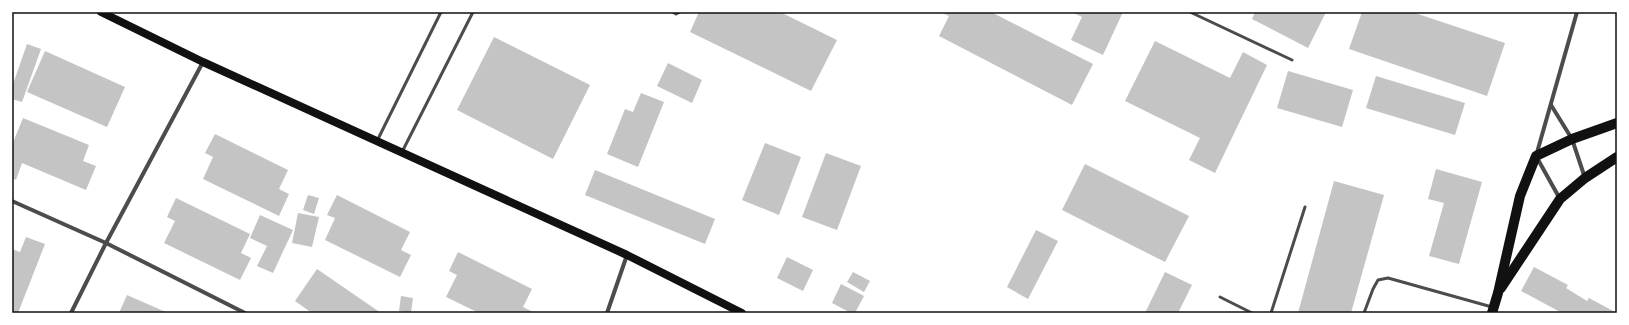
<svg xmlns="http://www.w3.org/2000/svg" width="1629" height="325" viewBox="0 0 1629 325" font-family="Bitter,serif">
  <style>
    .building { fill: #c4c4c4 }
    .lines { fill: none; stroke-linecap: round; stroke-linejoin: round }
    .service { stroke: #4c4c4c; stroke-width: 3 }
    .minor { stroke: #4c4c4c; stroke-width: 4 }
    .secondary { stroke: #111; stroke-width: 8 }
    .primary { stroke: #111; stroke-width: 10 }
    .neatline { fill: none; stroke: #111; stroke-width: 1.5 }
  </style>
  <rect width="100%" height="100%" fill="#fff"/>
  <g class="building">
    <path d="M699,12H780L837,40L811,91L690,32Z"/>
    <path d="M940,12H991L1093,64L1072,105L939,36L949,16Z"/>
    <path d="M1072,12H1123L1103,55L1071,40L1082,17Z"/>
    <path d="M1255,12H1326L1308,48L1252,19Z"/>
    <path d="M1362,12H1412L1505,43L1487,96L1349,49Z"/>
    <path d="M494,37L590,85L553,159L457,110Z"/>
    <path d="M1155,41L1230,78L1243,52L1267,65L1215,173L1189,160L1200,138L1125,101Z"/>
    <path d="M27,44L41,49L22,102L12,99V87Z"/>
    <path d="M45,51L125,87L107,127L27,92Z"/>
    <path d="M668,63L702,80L692,103L657,86Z"/>
    <path d="M1288,71L1353,90L1342,127L1277,108Z"/>
    <path d="M1376,76L1465,103L1455,135L1366,108Z"/>
    <path d="M641,93L664,102L638,167L607,154L625,109L633,112Z"/>
    <path d="M23,118L89,145L83,161L96,166L86,190L22,163L16,180L12,178V145Z"/>
    <path d="M215,134L288,170L279,189L289,194L279,216L203,179L213,157L205,153Z"/>
    <path d="M765,143L801,157L779,215L742,200Z"/>
    <path d="M826,153L861,166L837,230L802,217Z"/>
    <path d="M1085,164L1189,216L1165,262L1062,210Z"/>
    <path d="M1436,169L1482,182L1459,264L1429,256L1444,203L1428,199Z"/>
    <path d="M595,170L715,219L705,244L585,195Z"/>
    <path d="M1334,181L1384,195L1351,313H1298Z"/>
    <path d="M308,195L319,198L314,214L303,210Z"/>
    <path d="M337,195L410,232L401,250L411,255L400,277L325,240L335,218L327,215Z"/>
    <path d="M176,198L250,234L241,253L251,258L240,280L164,243L175,221L167,217Z"/>
    <path d="M298,213L319,217L312,247L292,243Z"/>
    <path d="M260,215L293,230L273,273L257,266L267,246L250,238Z"/>
    <path d="M1036,230L1058,241L1028,299L1007,287Z"/>
    <path d="M26,237L45,244L18,313H12V249L20,252Z"/>
    <path d="M458,252L532,289L523,307L533,312L532,313H479L446,297L457,275L449,271Z"/>
    <path d="M787,257L813,270L803,291L777,278Z"/>
    <path d="M1534,267L1568,285L1566,288L1587,301L1589,298L1615,312L1614,313H1562L1521,291Z"/>
    <path d="M317,269L381,313H312L295,301Z"/>
    <path d="M853,272L870,281L864,292L847,282Z"/>
    <path d="M1165,272L1192,285L1178,313H1145Z"/>
    <path d="M841,284L864,296L855,313H851L832,303Z"/>
    <path d="M127,295L168,313H119Z"/>
    <path d="M401,296L413,298L411,313L399,311Z"/>
  </g>
  <g class="lines">
    <g class="service">
      <path d="M673,12L676,14L680,12"/>
      <path d="M1190,12L1292,60"/>
      <path d="M377,141L441,12"/>
      <path d="M402,152L473,12"/>
      <path d="M1220,297L1252,313"/>
      <path d="M1271,313L1305,207"/>
      <path d="M1364,313L1373,289L1378,280L1388,278L1492,307"/>
    </g>
    <g class="minor">
      <path d="M1551,105L1572,139L1585,178"/>
      <path d="M1560,199L1536,156L1577,12"/>
      <path d="M12,201L106,243L245,313"/>
      <path d="M71,313L106,243L203,62"/>
      <path d="M607,313L627,255"/>
    </g>
    <path class="secondary" d="M101,12L203,62L627,255L742,313"/>
    <g class="primary">
      <path d="M1501,288L1560,199L1585,178L1617,157"/>
      <path d="M1492,313L1498,293L1520,196L1536,156L1572,139L1617,123"/>
    </g>
  </g>
  <rect width="1629" height="325" fill="none" stroke="#ffffff" stroke-width="26"/>
  <rect x="13" y="13" width="1603" height="299" class="neatline"/>
</svg>
